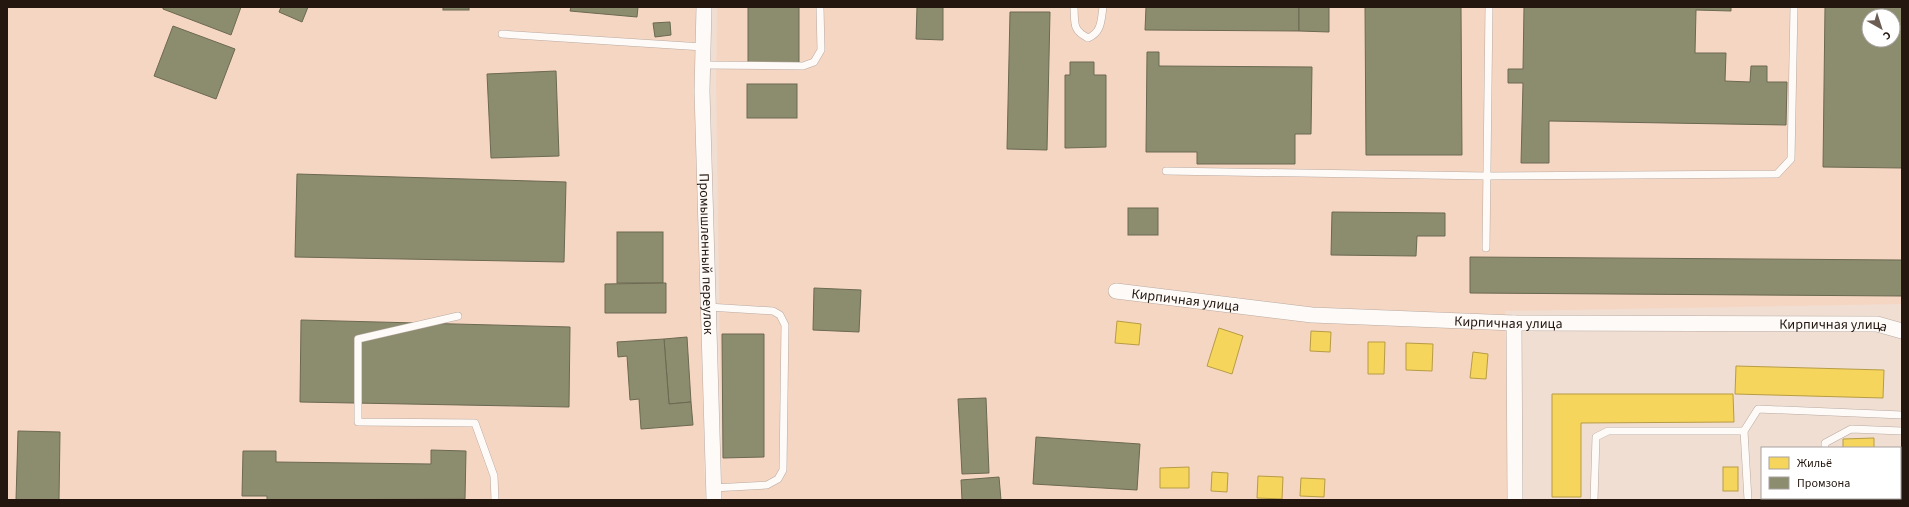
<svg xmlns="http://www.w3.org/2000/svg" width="1909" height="507" viewBox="0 0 1909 507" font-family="'Source Sans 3',sans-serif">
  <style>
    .built { fill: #f5d6c2; fill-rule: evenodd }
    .homes { fill: #f6d55c; stroke: #b79c45 }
    .industry { fill: #8c8c6e; stroke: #6c6952; fill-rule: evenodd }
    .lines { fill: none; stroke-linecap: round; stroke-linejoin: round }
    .lane-casing { stroke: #b9aaa1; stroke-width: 8 }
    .street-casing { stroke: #b9aaa1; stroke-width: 16 }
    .lane { stroke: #fdfaf8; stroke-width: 7 }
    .street { stroke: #fdfaf8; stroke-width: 15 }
    .labels { text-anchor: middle; stroke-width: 4; stroke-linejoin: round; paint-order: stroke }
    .street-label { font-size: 14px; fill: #23170f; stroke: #fff }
  </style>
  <rect width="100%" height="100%" fill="#f1ded2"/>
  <g class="built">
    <path d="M7,7H697L705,500H7Z"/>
    <path d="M717,7H1902V304L1505,311L1509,500H722L716,83ZM1869,16H1893V40H1869Z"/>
  </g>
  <g class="homes">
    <path d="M1117,321L1141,324L1139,345L1115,343Z"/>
    <path d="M1219,328L1243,336L1232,374L1207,366Z"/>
    <path d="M1311,331L1331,332L1330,352L1310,351Z"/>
    <path d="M1368,342H1385L1384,374H1368Z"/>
    <path d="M1406,343L1433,344L1432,371L1406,370Z"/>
    <path d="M1473,352L1488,354L1486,379L1470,378Z"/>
    <path d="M1736,366L1884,370L1883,398L1735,394Z"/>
    <path d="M1552,394H1733L1734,422L1581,423V497H1552Z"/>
    <path d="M1874,438V448H1843V439Z"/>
    <path d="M1189,467V488H1160V468Z"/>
    <rect x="1723" y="467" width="15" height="24"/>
    <path d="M1212,472L1228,473L1227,492L1211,491Z"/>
    <path d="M1258,476L1283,477L1282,499L1257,498Z"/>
    <path d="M1301,478L1325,479L1324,497L1300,496Z"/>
    <rect x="1844" y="498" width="31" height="2"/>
  </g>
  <g class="industry">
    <path d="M163,7H241L231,35L163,9Z"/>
    <path d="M281,7H308L302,22L279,12Z"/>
    <rect x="443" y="7" width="26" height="3"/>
    <path d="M571,7H638L637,17L570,11Z"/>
    <rect x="748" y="7" width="51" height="56"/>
    <path d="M917,7H943V40L916,39Z"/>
    <path d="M1146,7H1299V31L1145,30Z"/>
    <path d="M1299,7H1329V32L1299,31Z"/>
    <path d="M1365,7H1461L1462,155H1366Z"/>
    <path d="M1524,7H1731V11L1696,10L1695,53H1726L1725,81L1750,82L1751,66H1767V82H1787L1786,125L1549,121V163H1521L1523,83H1508V69H1523Z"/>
    <path d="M1825,7H1902V168L1823,167ZM1869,16H1893V40H1869Z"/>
    <path d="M1010,12H1050L1047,150L1007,149Z"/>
    <path d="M670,22L671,35L655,37L653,23Z"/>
    <path d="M173,26L235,49L216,99L154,76Z"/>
    <path d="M1147,52H1159V66L1312,67L1311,134H1295V164H1197V152H1146Z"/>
    <path d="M1070,62H1094V75H1106V147L1065,148V75H1070Z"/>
    <path d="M556,71L559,156L491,158L487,74Z"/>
    <rect x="747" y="84" width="50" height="34"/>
    <path d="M297,174L566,182L564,262L295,257Z"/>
    <rect x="1128" y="208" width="30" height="27"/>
    <path d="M1332,212L1445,213V236H1417L1416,256L1331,255Z"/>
    <rect x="617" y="232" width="46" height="51"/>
    <path d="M1470,257L1902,260V296L1470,293Z"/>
    <path d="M666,283V313H605V284Z"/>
    <path d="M814,288L861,290L859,332L813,330Z"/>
    <path d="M301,320L570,327L569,407L300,402Z"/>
    <path d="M722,334H764V457L723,458Z"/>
    <path d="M687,337L691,402L669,404L664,339Z"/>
    <path d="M664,339L669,404L691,402L693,425L641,429L639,399L630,400L627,356L618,357L617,342Z"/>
    <path d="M986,398L989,473L962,474L958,399Z"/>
    <path d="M18,431L60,432L59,500H16Z"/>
    <path d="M1036,437L1140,444L1137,490L1033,484Z"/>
    <path d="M431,450L466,451L465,499L267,500V496H242L243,451H276V462L431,464Z"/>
    <path d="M999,477L1001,500H962L961,480Z"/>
  </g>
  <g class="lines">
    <g class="lane-casing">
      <g id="lane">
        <path d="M1074,7C1075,23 1072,30 1088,38C1102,32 1101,20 1103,7"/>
        <path d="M502,34L703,47"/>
        <path d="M703,65L803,66L814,62L821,50L820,7"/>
        <path d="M1166,171L1487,176L1777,174L1791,159L1794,7"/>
        <path d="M1486,248L1489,7"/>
        <path d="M708,307L773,311L780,315L785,325L783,470L778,479L767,485L713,488"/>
        <path d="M458,316L358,339V422L475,423L494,476L495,500"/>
        <path d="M1825,448V443L1851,429L1902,431"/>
        <path d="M1594,500L1596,437L1608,431H1744"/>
        <path d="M1748,500L1744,431L1758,409L1902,415"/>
        <path d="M1823,500L1824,498"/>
      </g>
    </g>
    <g class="street-casing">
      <g id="street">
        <path id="s1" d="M704,7L702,91L714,500"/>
        <path id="s2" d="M1116,291L1312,315L1514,323L1877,324L1902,331"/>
        <path d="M1514,323L1515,500"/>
      </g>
    </g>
    <use href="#lane" class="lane"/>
    <use href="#street" class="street"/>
  </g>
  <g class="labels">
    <g class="street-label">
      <text dy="5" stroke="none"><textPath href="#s1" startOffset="247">Промышленный переулок</textPath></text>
      <text dy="5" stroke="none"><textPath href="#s2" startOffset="70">Кирпичная улица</textPath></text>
      <text dy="5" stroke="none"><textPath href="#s2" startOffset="394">Кирпичная улица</textPath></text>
      <text dy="5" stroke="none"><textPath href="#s2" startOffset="719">Кирпичная улица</textPath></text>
    </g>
  </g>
  <rect width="1909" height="507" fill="none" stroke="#23170f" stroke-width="16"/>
  <rect x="1761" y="447" width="140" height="52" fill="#ffffff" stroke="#a7a29f"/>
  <rect x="1769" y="457" width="20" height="12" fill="#f6d55c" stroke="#a7a29f"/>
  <text x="1797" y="467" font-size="12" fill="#23170f">Жильё</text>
  <rect x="1769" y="477" width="20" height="12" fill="#8c8c6e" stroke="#a7a29f"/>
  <text x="1797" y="487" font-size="12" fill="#23170f">Промзона</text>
  <g transform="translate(1881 28) rotate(141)"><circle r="19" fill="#ffffff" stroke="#a7a29f"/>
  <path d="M0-3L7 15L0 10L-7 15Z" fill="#6b5d53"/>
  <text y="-6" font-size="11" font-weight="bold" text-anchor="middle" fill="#23170f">С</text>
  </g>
</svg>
